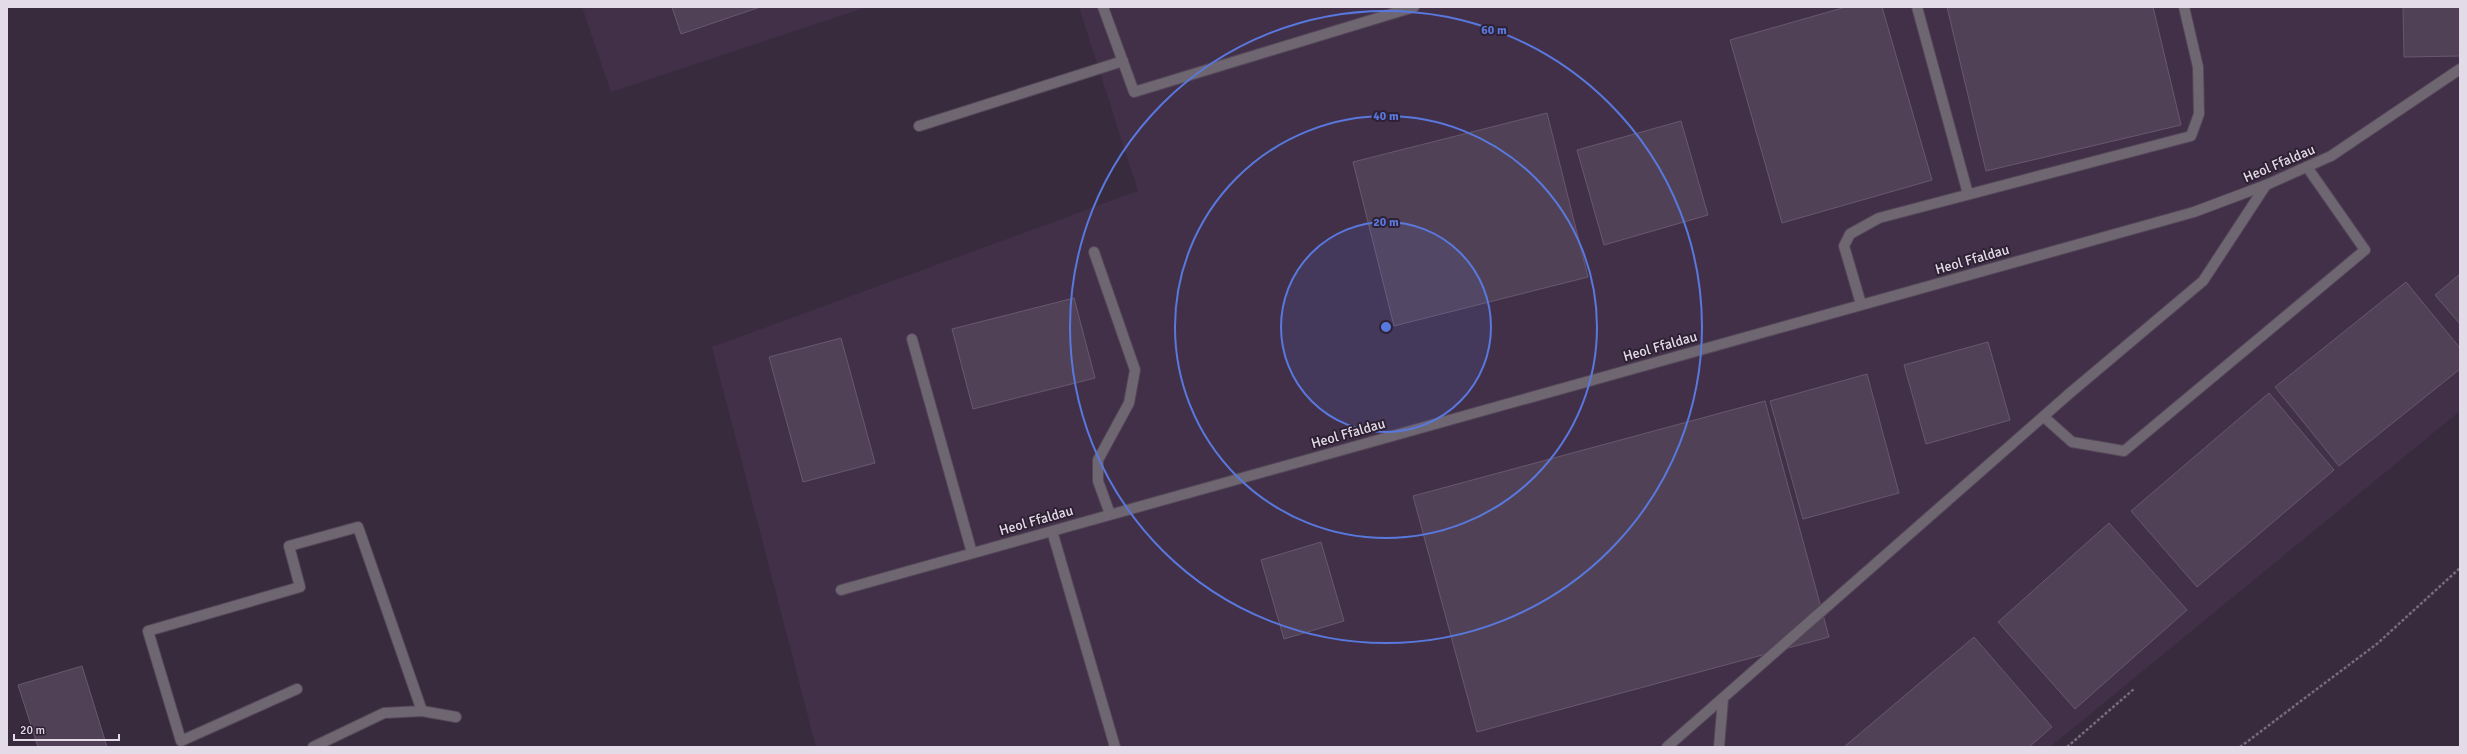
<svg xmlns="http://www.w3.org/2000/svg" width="2467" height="754" viewBox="0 0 2467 754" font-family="Signika,sans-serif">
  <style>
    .built { fill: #423049 }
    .building { fill: #514156; stroke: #68586d }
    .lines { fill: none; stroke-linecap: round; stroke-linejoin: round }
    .service-casing { stroke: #544759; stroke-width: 12 }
    .minor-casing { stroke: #544759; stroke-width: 12 }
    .path { stroke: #786b7c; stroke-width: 2.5; stroke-dasharray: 3 2; stroke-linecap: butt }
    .service { stroke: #6e6670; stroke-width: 10 }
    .minor { stroke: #6e6670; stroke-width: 10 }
    .ring { fill: none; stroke: #5978dd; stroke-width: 2 }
    .labels { text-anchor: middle; stroke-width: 4; stroke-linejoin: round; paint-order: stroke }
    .street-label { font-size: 14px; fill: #e4dbe8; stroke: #2f2134 }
    .centre { fill: #5978dd; stroke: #2f2134; stroke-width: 2 }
    .ring-label { font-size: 12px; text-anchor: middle; font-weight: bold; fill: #5978dd; stroke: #2f2134; stroke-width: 4; stroke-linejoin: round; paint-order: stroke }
  </style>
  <rect width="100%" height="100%" fill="#392b3e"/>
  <g class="built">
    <path d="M582,7H867L611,92Z"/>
    <path d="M1079,7H2460V411L2050,747H816L712,347L1138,191Z"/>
  </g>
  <g class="building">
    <path d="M672,7H760L681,34Z"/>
    <path d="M1846,7H1882L1932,180L1782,223L1730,40Z"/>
    <path d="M1947,7H2153L2181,125L1986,171Z"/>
    <path d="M2403,7H2460V56L2404,57Z"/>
    <path d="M1547,113L1588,277L1394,326L1353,162Z"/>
    <path d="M1681,121L1708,215L1604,245L1577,150Z"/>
    <path d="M2460,274V324L2435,295Z"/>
    <path d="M2406,282L2460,348V369L2339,466L2275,387Z"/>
    <path d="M1074,298L1095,378L973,409L952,329Z"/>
    <path d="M841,338L875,463L803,482L769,357Z"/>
    <path d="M1988,342L2010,420L1926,444L1904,365Z"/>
    <path d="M1867,374L1899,493L1803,519L1770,401Z"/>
    <path d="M2269,393L2334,470L2197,587L2131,511Z"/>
    <path d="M1765,401L1829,637L1477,732L1413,496Z"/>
    <path d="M2109,523L2187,610L2075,709L1998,622Z"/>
    <path d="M1321,542L1344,621L1284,639L1261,560Z"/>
    <path d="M1974,637L2052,727L2029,747H1844Z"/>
    <path d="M82,666L107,747H38L18,685Z"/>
  </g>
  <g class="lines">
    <g class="service-casing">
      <g id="service">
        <path d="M1103,7L1134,92L1414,7"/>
        <path d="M1917,7L1968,194"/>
        <path d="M919,126L1123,61"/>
        <path d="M1094,252L1135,370L1129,403L1098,460V481L1110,514"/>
        <path d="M1861,304L1844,246L1850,234L1879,218L2191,136L2199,114L2198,67L2184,7"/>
        <path d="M912,339L972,553"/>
        <path d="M2044,417L2072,442L2124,451L2365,250L2307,167"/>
        <path d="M1052,531L1115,747"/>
        <path d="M297,689L181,741L148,631L300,587L289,546L358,527L422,711"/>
        <path d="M1667,747L2070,393L2203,281L2266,185"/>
        <path d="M1719,747L1723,699"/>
      </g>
    </g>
    <g class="minor-casing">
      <g id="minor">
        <path d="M841,590L2194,212L2266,185L2331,156L2460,69"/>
        <path d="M313,747L384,713L422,711L456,717"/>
      </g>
    </g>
    <g class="path">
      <path d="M2067,747L2134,689"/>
      <path d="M2240,747L2378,643L2460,568"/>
    </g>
    <use href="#service" class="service"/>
    <use href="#minor" class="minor"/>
  </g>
  <circle cx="1386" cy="327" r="105" fill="#5978dd" fill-opacity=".12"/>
  <g class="ring">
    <circle cx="1386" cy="327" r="105"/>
    <circle cx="1386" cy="327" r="211"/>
    <circle cx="1386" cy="327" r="316"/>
  </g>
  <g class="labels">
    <g class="street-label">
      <text transform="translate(2279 163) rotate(-23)" y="5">Heol Ffaldau</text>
      <text transform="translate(1972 259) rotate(-16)" y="5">Heol Ffaldau</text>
      <text transform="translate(1660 346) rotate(-16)" y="5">Heol Ffaldau</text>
      <text transform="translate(1348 433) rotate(-16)" y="5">Heol Ffaldau</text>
      <text transform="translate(1036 520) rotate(-16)" y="5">Heol Ffaldau</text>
    </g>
  </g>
  <circle cx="1386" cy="327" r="6" class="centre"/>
  <g class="ring-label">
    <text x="1494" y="34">60 m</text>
    <text x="1386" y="120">40 m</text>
    <text x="1386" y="226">20 m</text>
  </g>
  <rect width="2467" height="754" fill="none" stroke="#e4dbe8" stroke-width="16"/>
  <path d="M14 734v6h105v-6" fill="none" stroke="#e4dbe8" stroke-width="2"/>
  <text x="20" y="734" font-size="12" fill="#e4dbe8" stroke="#2f2134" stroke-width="3" paint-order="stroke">20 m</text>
</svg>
